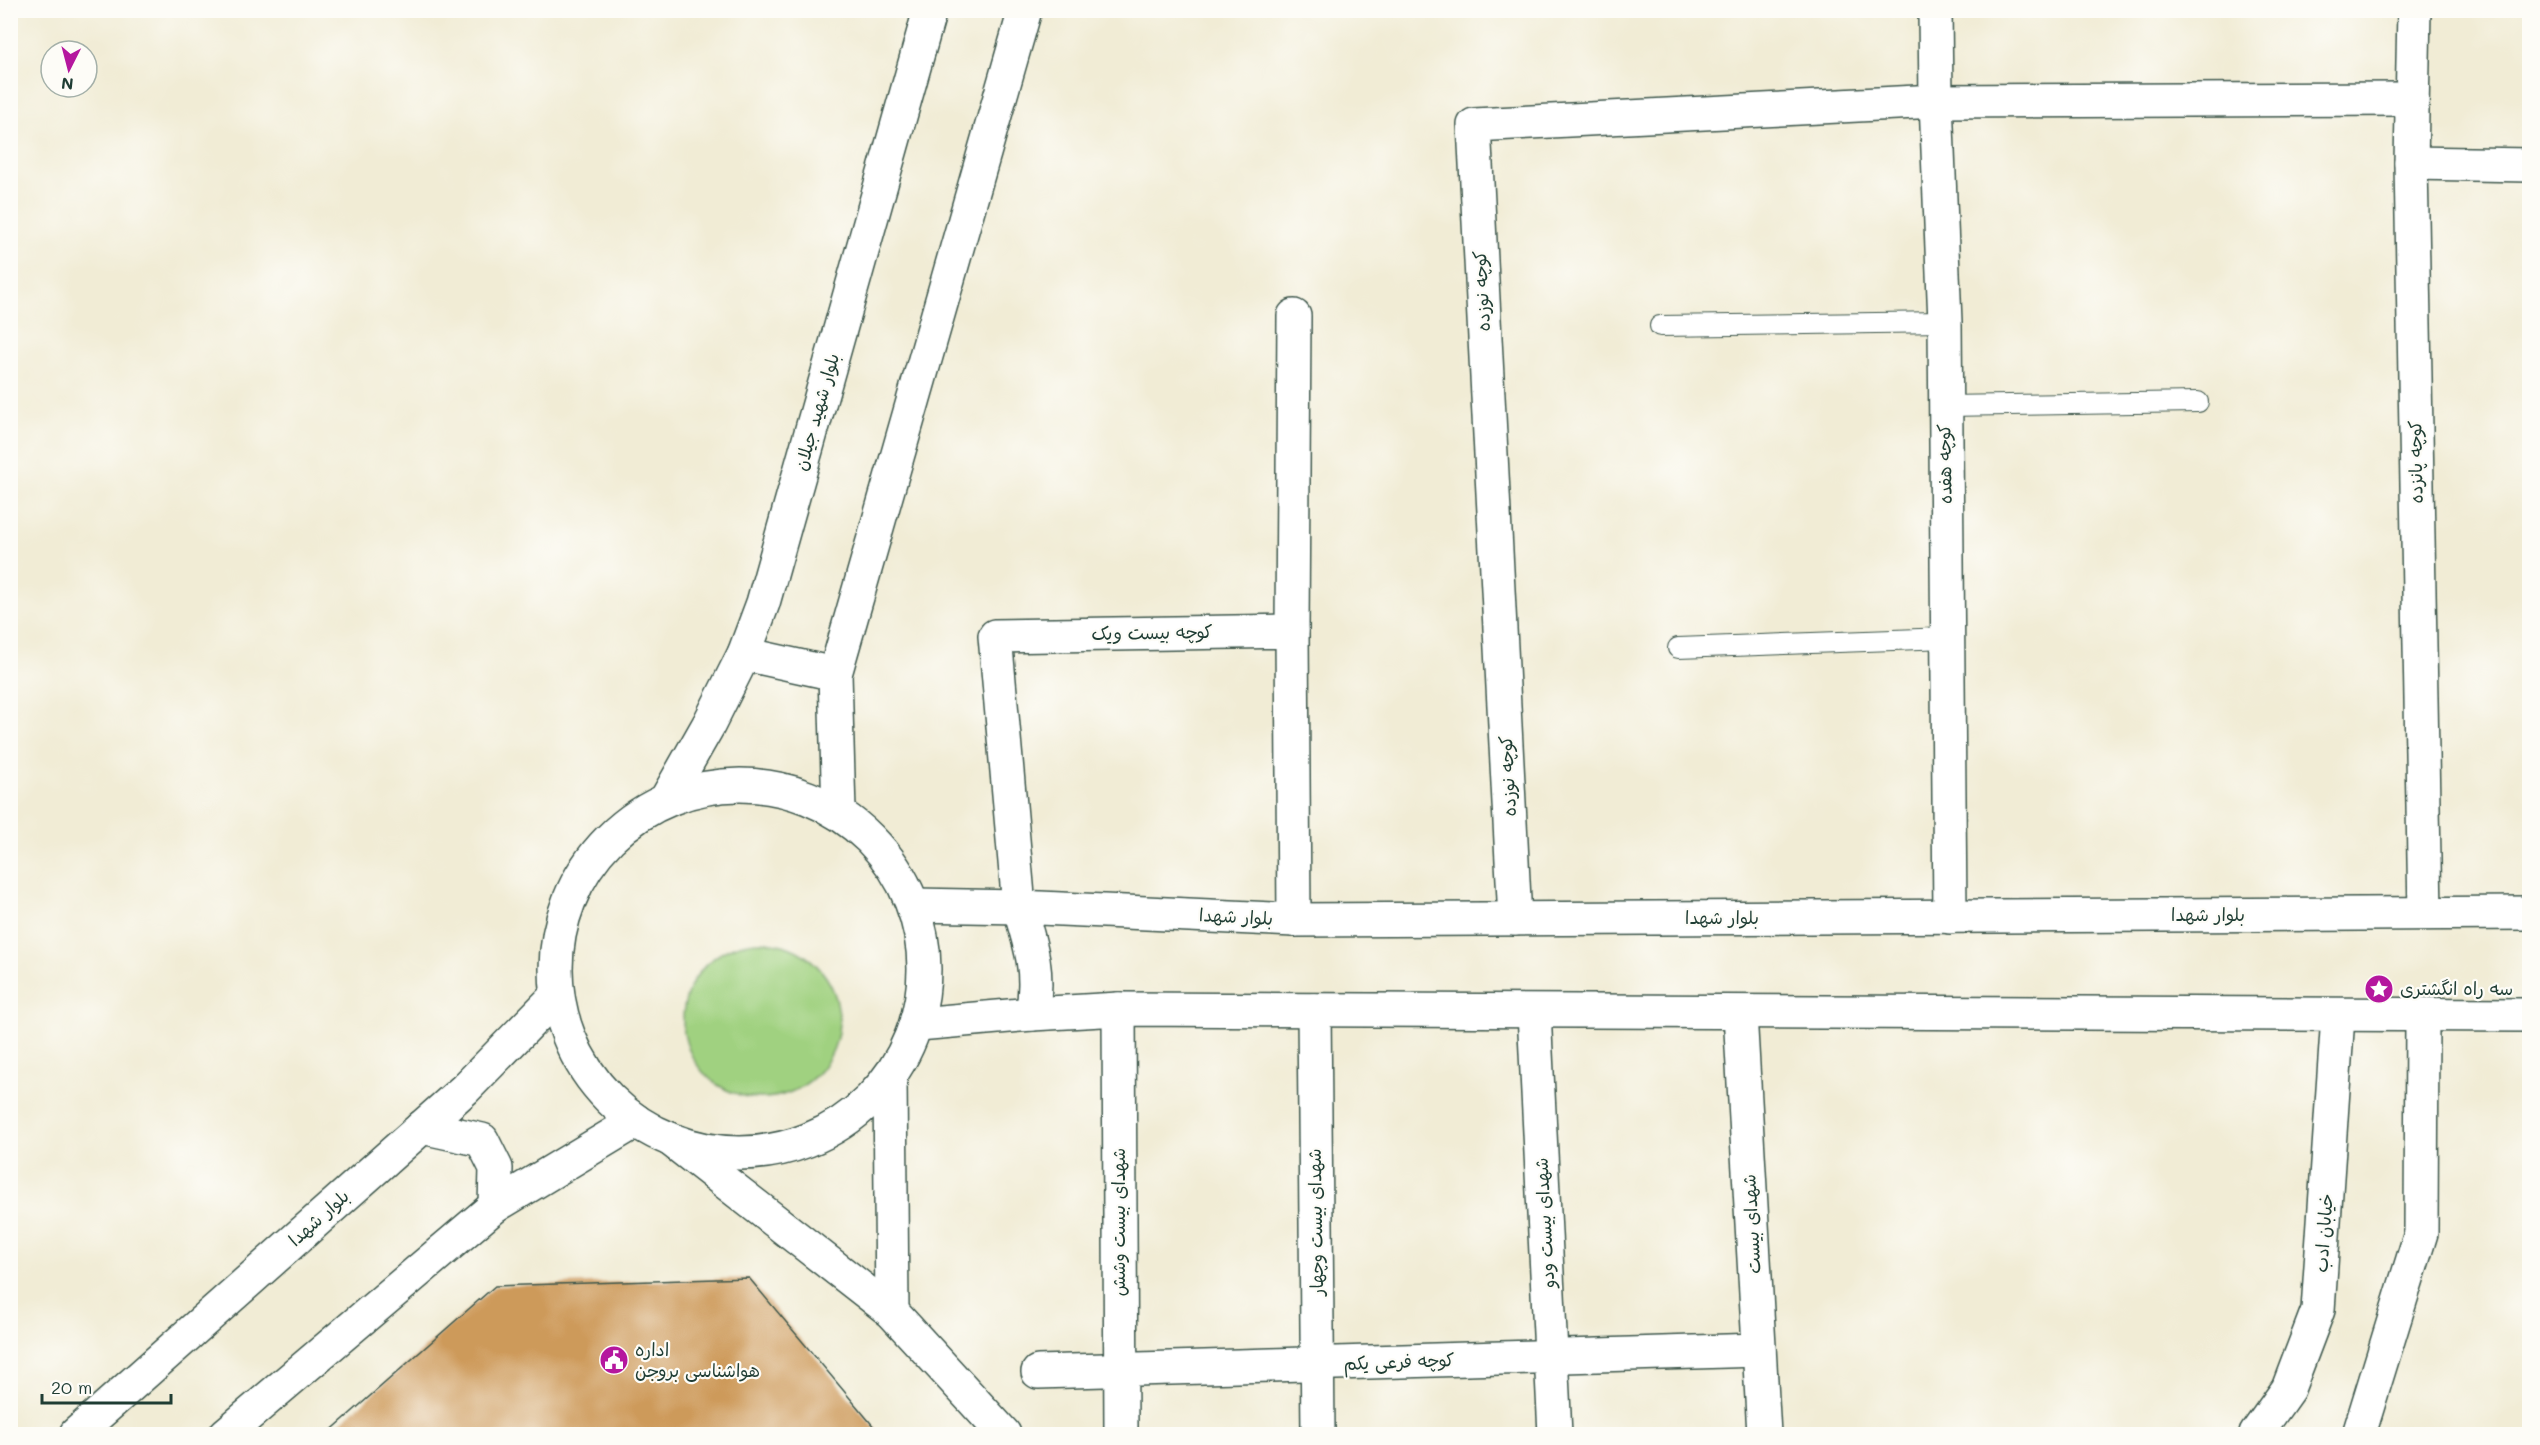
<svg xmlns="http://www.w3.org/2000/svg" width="2540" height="1445" viewBox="0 0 2540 1445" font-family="Mali,'Playpen Sans Arabic',sans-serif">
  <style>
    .green { fill: #a0d180; stroke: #60875a; stroke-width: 1.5 }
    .building { fill: #cd9a5a }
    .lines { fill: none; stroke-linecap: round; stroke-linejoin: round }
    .service-casing { stroke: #3e574c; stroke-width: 22 }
    .minor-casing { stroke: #3e574c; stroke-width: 36 }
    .tertiary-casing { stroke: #3e574c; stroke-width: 36 }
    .secondary-casing { stroke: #3e574c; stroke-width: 36 }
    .service { stroke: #fff; stroke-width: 20 }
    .minor { stroke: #fff; stroke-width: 33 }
    .tertiary { stroke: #fff; stroke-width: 33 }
    .secondary { stroke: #fff; stroke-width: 33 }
    .labels { text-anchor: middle; stroke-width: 4.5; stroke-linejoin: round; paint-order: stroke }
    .street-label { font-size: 18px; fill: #1f3d34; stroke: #fdfcf7 }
    .poi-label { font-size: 18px; fill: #1f3d34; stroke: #fdfcf7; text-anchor: start }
  </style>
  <rect width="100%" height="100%" fill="#fdfcf7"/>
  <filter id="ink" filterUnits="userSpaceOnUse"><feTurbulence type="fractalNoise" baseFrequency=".0167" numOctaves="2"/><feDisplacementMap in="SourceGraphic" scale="12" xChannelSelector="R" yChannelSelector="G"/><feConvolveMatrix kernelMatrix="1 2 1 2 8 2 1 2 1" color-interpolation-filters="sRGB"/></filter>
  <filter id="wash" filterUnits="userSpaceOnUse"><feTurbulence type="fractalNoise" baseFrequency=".008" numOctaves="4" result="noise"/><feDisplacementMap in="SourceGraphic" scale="24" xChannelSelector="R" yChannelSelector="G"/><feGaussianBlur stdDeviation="1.35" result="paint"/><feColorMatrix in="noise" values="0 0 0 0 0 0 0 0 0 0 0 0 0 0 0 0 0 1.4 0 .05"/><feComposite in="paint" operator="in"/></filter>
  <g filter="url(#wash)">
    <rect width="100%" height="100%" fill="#f1ecd5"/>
    <circle class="green" cx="761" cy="1020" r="78"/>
    <g id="blocks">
      <path class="building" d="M749,1278L880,1434H327L495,1286Z"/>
    </g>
  </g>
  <g filter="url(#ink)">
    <use href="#blocks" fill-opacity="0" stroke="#3e574c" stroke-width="1.5"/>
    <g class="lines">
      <g class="service-casing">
        <g id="service">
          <path d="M1660,326L1945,322"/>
          <path d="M1945,406L2198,402"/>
          <path d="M1678,648L1947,638"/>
        </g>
      </g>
      <g class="minor-casing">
        <g id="minor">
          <path d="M1935,10L1936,101L1945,322L1950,917"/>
          <path d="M2414,10L2411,163L2425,913"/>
          <path d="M2411,163L2530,165"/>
          <path d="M1292,631L1294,316"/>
          <path d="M1019,907L995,636L1292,631L1294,920"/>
          <path d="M1515,919L1474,125L1936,101L2411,99"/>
          <path d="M1119,1009L1121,1434"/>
          <path d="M1314,1010L1318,1434"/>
          <path d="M1534,1012L1555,1434"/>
          <path d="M1740,1013L1764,1434"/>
          <path d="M1038,1372L1759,1350"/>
        </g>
      </g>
      <g class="tertiary-casing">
        <g id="tertiary">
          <path d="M744,654L835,674"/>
          <path d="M667,798L709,724L744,654L763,603L930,10"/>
          <path d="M839,812L835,674L1025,10"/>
          <path d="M890,1079L892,1312"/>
          <path d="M670,1139L892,1312L1004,1434"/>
          <path d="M2256,1434L2288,1389L2318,1310L2338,1016"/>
          <path d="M2359,1434L2421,1233L2422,1016"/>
        </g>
      </g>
      <g class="secondary-casing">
        <g id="secondary">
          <circle cx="740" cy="969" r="184"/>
          <path d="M915,905L1019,907L1294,920L2530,913"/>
          <path d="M1019,907C1031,946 1040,973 1032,1014"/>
          <path d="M918,1024L1032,1014L1119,1009L2530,1015"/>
          <path d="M422,1127L482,1140L496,1168L495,1206"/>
          <path d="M76,1434L465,1089L557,995"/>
          <path d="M226,1434L495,1206L636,1121"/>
        </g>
      </g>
      <use href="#service" class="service"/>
      <use href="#minor" class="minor"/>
      <use href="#tertiary" class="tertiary"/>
      <use href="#secondary" class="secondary"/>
    </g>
  </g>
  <defs>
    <g id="sight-disc" transform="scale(1.5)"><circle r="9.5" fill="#b5179e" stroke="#fdfcf7"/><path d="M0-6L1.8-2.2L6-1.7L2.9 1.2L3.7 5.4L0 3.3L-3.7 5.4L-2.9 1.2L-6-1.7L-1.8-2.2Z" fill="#fff"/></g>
    <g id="civic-disc" transform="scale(1.5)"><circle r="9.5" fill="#b5179e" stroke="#fdfcf7"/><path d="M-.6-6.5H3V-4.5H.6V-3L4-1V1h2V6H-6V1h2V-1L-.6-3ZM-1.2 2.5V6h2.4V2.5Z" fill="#fff"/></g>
  </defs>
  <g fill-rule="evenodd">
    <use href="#sight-disc" x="2379" y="989"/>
    <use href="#civic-disc" x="614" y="1360"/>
  </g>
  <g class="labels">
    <g class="street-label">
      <text transform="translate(1482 291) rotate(-93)" y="6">کوچه نوزده</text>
      <text transform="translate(817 412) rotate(-74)" y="6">بلوار شهید جیلان</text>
      <text transform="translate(2416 462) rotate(-91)" y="6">کوچه پانزده</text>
      <text transform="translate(1945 464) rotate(-91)" y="6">کوچه هفده</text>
      <text transform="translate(1152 633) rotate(-1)" y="6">کوچه بیست ویک</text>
      <text transform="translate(1508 776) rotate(-93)" y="6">کوچه نوزده</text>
      <text x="2208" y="921">بلوار شهدا</text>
      <text transform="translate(1236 917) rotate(3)" y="6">بلوار شهدا</text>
      <text x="1722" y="924">بلوار شهدا</text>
      <text transform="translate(319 1218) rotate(-42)" y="6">بلوار شهدا</text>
      <text transform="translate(1119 1222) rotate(-90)" y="6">شهدای بیست وشش</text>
      <text transform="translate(1316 1222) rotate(-91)" y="6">شهدای بیست وچهار</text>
      <text transform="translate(1545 1223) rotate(-93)" y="6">شهدای بیست ودو</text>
      <text transform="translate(1752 1224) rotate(-93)" y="6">شهدای بیست</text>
      <text transform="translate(2324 1233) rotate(-86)" y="6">خیابان ادب</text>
      <text transform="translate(1399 1362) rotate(-2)" y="6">کوچه فرعی یکم</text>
    </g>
    <g class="poi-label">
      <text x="2400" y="995">سه راه انگشتری</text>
      <text x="635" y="1356">اداره<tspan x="635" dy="21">هواشناسی بروجن</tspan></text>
    </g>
  </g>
  <rect width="2540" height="1445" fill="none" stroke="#fdfcf7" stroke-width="36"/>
  <g transform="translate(69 69) rotate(186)"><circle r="28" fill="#fdfcf7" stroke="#a4b0a9" stroke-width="1.5"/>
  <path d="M0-4.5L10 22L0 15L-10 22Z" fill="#b5179e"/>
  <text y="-9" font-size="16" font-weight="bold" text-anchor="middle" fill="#1f3d34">N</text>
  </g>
  <path d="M42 1394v9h129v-9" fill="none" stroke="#1f3d34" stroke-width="3"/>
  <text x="51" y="1394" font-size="18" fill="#1f3d34" stroke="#fdfcf7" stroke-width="4.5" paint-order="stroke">20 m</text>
</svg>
